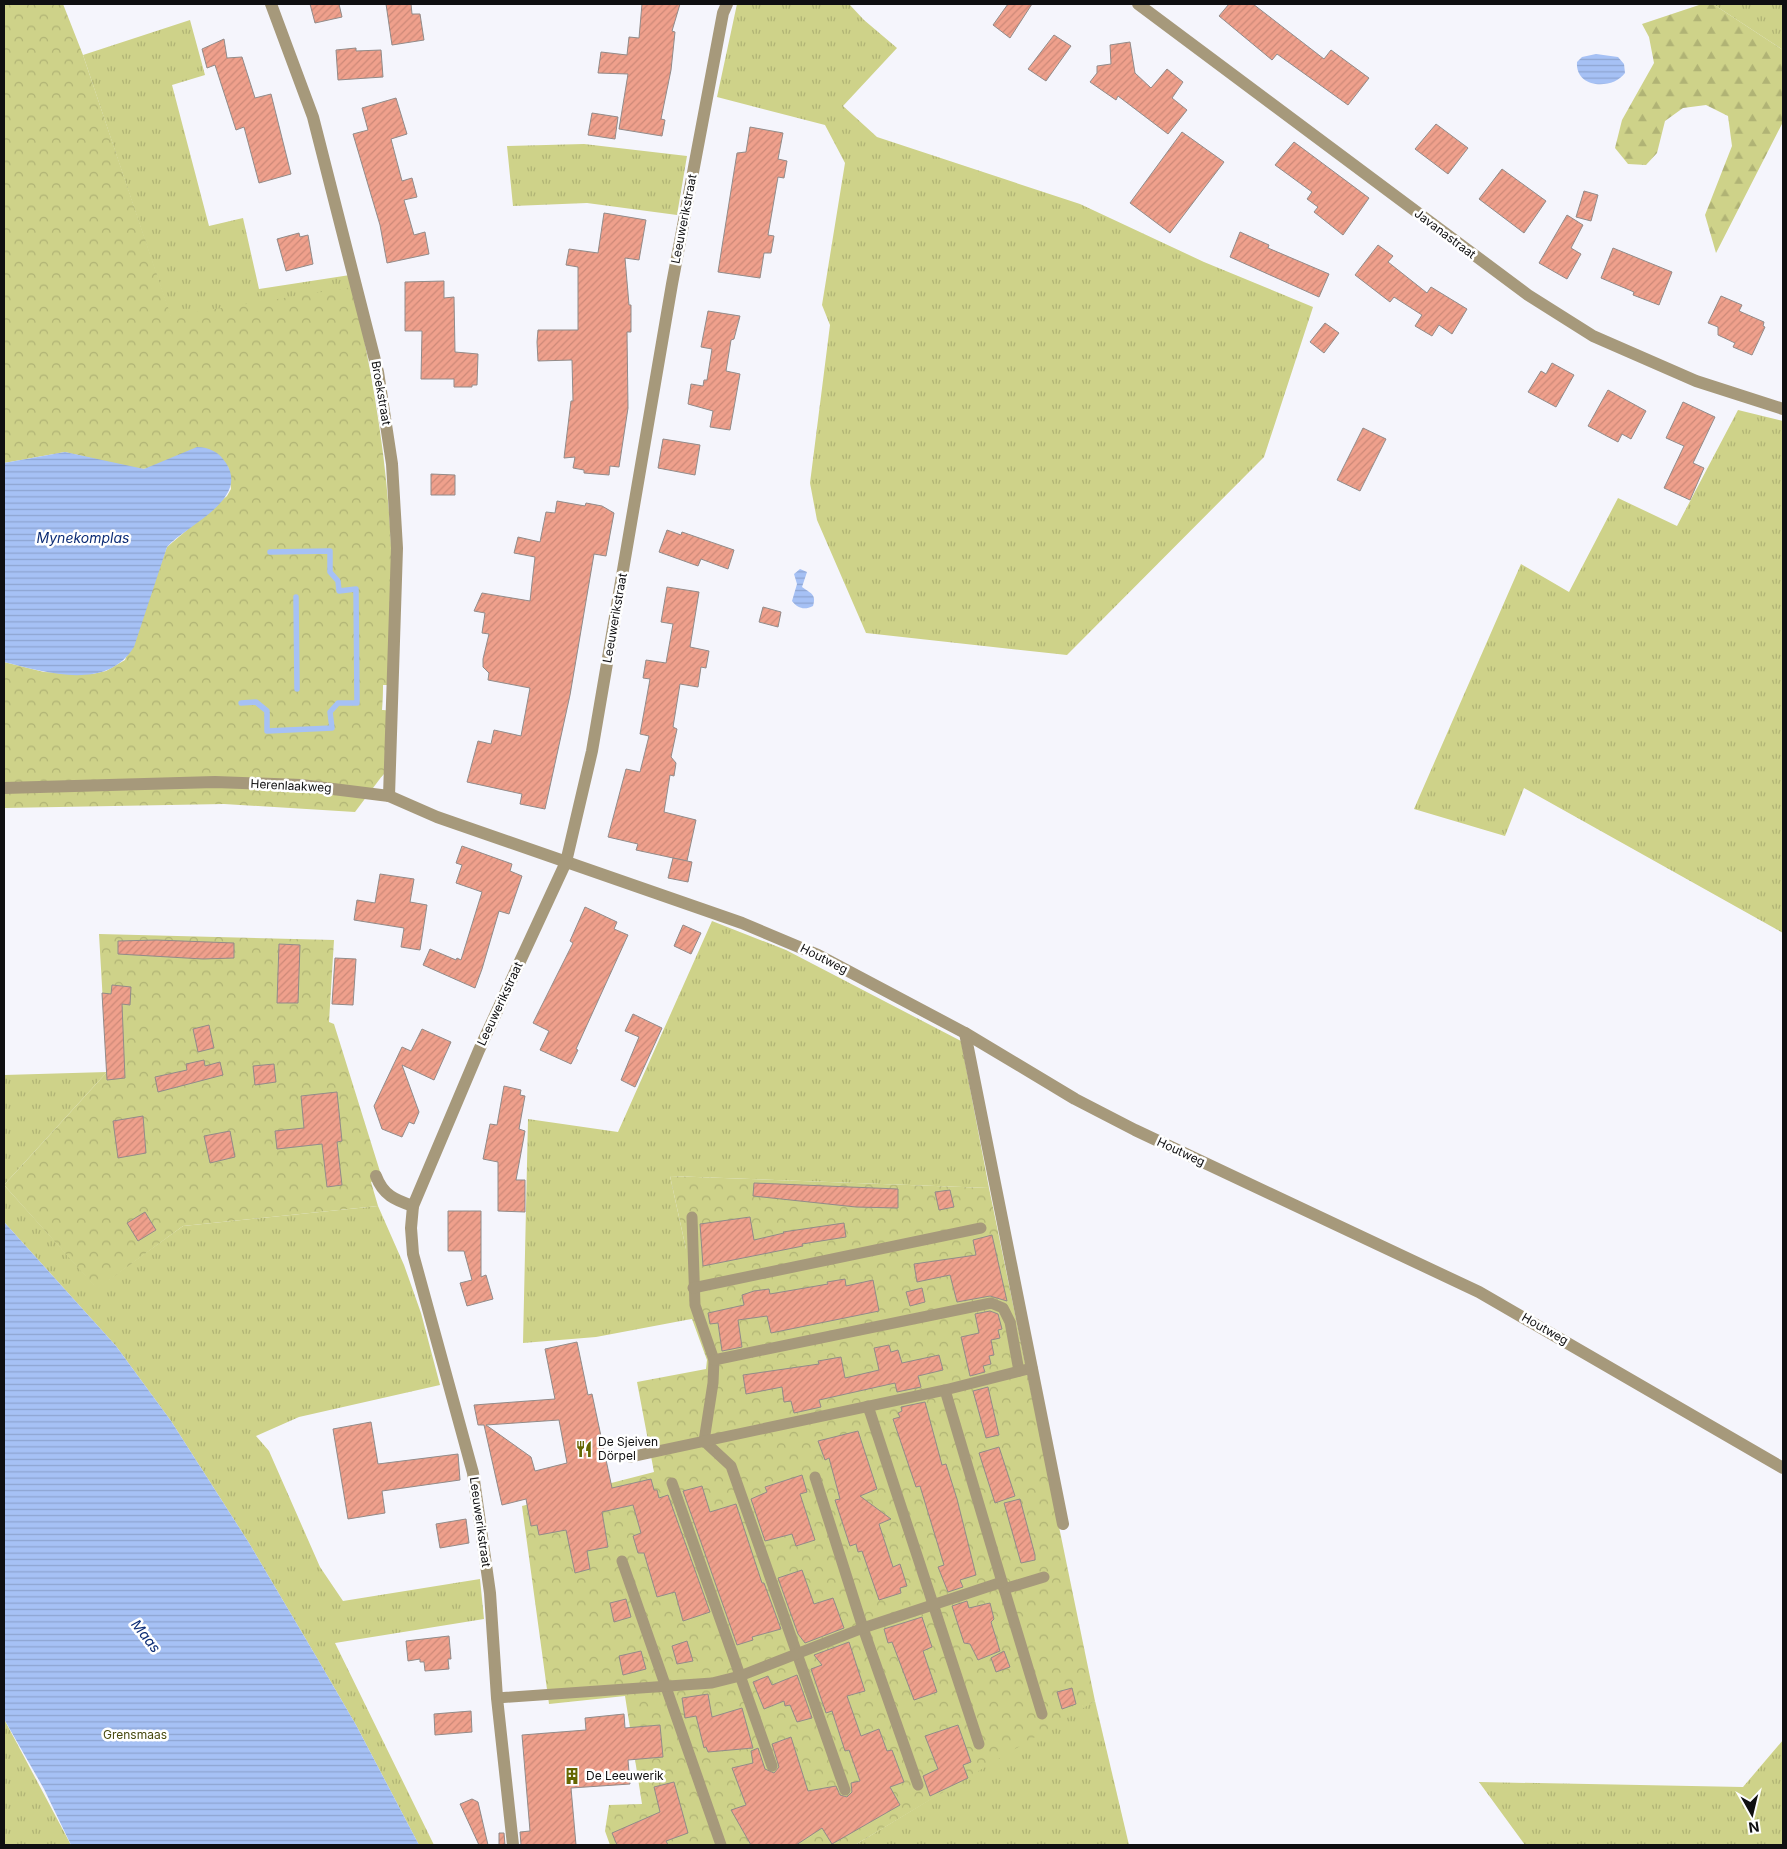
<svg xmlns="http://www.w3.org/2000/svg" width="1787" height="1849" viewBox="0 0 1787 1849" font-family="Inter,sans-serif">
  <style>
    .grass { fill: url(#grass-tufts) }
    .forest { fill: url(#forest-firs) }
    .park { fill: url(#park-crowns) }
    .water { fill: url(#water-rules) }
    .lines { fill: none; stroke-linecap: round; stroke-linejoin: round }
    .stream { stroke: #a6c1f5; stroke-width: 5.5 }
    .building { fill: url(#building-hatch); stroke: #928b89; fill-rule: evenodd }
    .service { stroke: #a6997b; stroke-width: 11 }
    .minor { stroke: #a6997b; stroke-width: 12 }
    .labels { text-anchor: middle; stroke-width: 5; stroke-linejoin: round; paint-order: stroke }
    .street-label { font-size: 12px; fill: #0f0f11; stroke: #fff }
    .poi-label { font-size: 12px; fill: #0f0f11; stroke: #fff; text-anchor: start }
    .park-label { font-size: 12px; fill: #47490e; stroke: #fff }
    .water-label { font-size: 14px; font-style: italic; fill: #0d2d76; stroke: #fff }
  </style>
  <defs>
    <pattern id="grass-tufts" width="24" height="20" patternUnits="userSpaceOnUse" patternTransform="scale(1.25)"><rect width="24" height="20" fill="#ced289"/><path d="M3 7l-1-3M5 7V3M7 7l1-3M15 17l-1-3M17 17v-4M19 17l1-3" fill="none" stroke="#b0b375"/></pattern>
    <pattern id="forest-firs" width="22" height="20" patternUnits="userSpaceOnUse" patternTransform="scale(1.25)"><rect width="22" height="20" fill="#ced289"/><path d="M5 1l3.5 6h-7zM16 11l3.5 6h-7z" fill="#b0b375"/></pattern>
    <pattern id="park-crowns" width="20" height="18" patternUnits="userSpaceOnUse" patternTransform="scale(1.25)"><rect width="20" height="18" fill="#ced289"/><path d="M2 6a3 3 0 1 1 6 0M12 15a3 3 0 1 1 6 0" fill="none" stroke="#b0b375"/></pattern>
    <pattern id="water-rules" width="6" height="5" patternUnits="userSpaceOnUse" patternTransform="scale(1.25)"><rect width="6" height="5" fill="#a6c1f5"/><path d="M0 2.5h6" fill="none" stroke="#8ea5d1"/></pattern>
    <pattern id="building-hatch" width="6" height="6" patternUnits="userSpaceOnUse" patternTransform="scale(1.25)"><rect width="6" height="6" fill="#efa08c"/><path d="M-1 1l2-2M0 6l6-6M5 7l2-2" fill="none" stroke="#cc8978"/></pattern>
  </defs>
  <rect width="100%" height="100%" fill="#f5f5fc"/>
  <g class="grass">
    <path d="M737,4H849L864,20L897,48L843,106L877,137L1080,204L1204,262L1313,307L1264,457L1067,655L866,633L817,520L810,483L830,325L822,305L845,163L825,125L717,97Z"/>
    <path d="M1713,4H1783V50L1722,10Z"/>
    <path d="M190,20L205,75L172,85L209,226L243,218L259,289L350,275L389,685H383L382,710L389,711L384,774L381,777L214,392L176,333L83,55Z"/>
    <path d="M584,144L687,156L677,215L587,203L513,206L507,146Z"/>
    <path d="M1738,410L1783,421V933L1524,788L1505,836L1414,809L1521,564L1569,592L1618,498L1677,526Z"/>
    <path d="M712,921L786,950L961,1041L989,1188L670,1176L686,1249V1320L596,1337L523,1343L528,1119L618,1132Z"/>
    <path d="M107,1072L4,1185L97,1288L183,1226L378,1206L404,1265L421,1313L440,1385L299,1417L256,1436L269,1451L320,1567L343,1601L480,1579L484,1619L335,1643L434,1845H419L356,1725L317,1658L249,1543L171,1421L116,1346L4,1222V1075Z"/>
    <path d="M1095,1701L1129,1845H855L1079,1709Z"/>
    <path d="M4,1719L71,1845H4Z"/>
    <path d="M1783,1740V1845H1525L1479,1782L1743,1787Z"/>
  </g>
  <path class="forest" d="M1702,4H1713L1783,50V122L1716,253L1705,215L1732,146L1728,116L1706,105L1683,108L1665,121L1657,153L1646,165L1628,164L1615,148L1622,120L1654,63L1649,37L1642,24Z"/>
  <g class="park">
    <path d="M4,4H63L83,55L171,316L353,287C372,372 387,457 391,545C394,591 390,638 389,685H383L382,710L389,711L385,772L355,812L224,804L4,808V662L44,672L92,674L106,671L125,660L167,547L227,496L231,489L228,466L136,469L65,452L4,463Z"/>
    <path d="M99,934L334,940L329,1022L334,1024L382,1178L371,1182L378,1206L183,1226L97,1289L4,1185L107,1072Z"/>
    <path d="M670,1176L989,1188L1095,1701L855,1845H610L605,1831L609,1805L642,1804L625,1696L549,1704L522,1506L654,1472L637,1382L706,1369L707,1360L692,1319L686,1320V1249Z"/>
  </g>
  <g class="water">
    <path d="M1596,54L1618,57L1624,64L1625,73C1613,90 1575,89 1577,62L1582,57Z"/>
    <path d="M197,447C209,447 219,452 226,463C250,500 186,525 167,547L134,647C106,692 45,672 4,662V463L65,452L144,469Z"/>
    <path d="M800,569L807,572L802,587C810,593 817,594 813,606C805,610 798,609 792,601L797,584L794,574Z"/>
    <path d="M4,1222L116,1346L171,1421L249,1543L317,1658L356,1725L419,1845H71L44,1789L4,1719Z"/>
  </g>
  <g class="lines">
    <g class="stream">
      <path d="M296,597L297,689"/>
      <path d="M241,703L256,702L267,711V731L332,728L330,712L338,703H357L356,589L339,591L338,581L330,572V551L270,552"/>
    </g>
  </g>
  <g class="building">
    <path d="M310,4H339L342,17L315,23Z"/>
    <path d="M386,4H411L412,14H420L424,40L392,45Z"/>
    <path d="M642,4H680L672,31L675,32L671,70L661,119L665,120L662,136L619,129L628,74L598,73L601,52L627,55L629,37L639,38Z"/>
    <path d="M1008,4H1032L1010,38L993,25Z"/>
    <path d="M1229,4H1253L1324,59L1331,50L1369,78L1348,105L1277,54L1272,60L1219,16Z"/>
    <path d="M1054,35L1071,46L1046,81L1028,69Z"/>
    <path d="M224,39L227,58L242,57L255,98L271,94L291,174L259,183L244,127L236,130L215,65L207,68L202,49Z"/>
    <path d="M1130,42L1135,73L1151,88L1167,69L1183,82L1172,98L1187,110L1168,134L1118,96L1116,100L1090,82L1097,73V66L1111,64L1110,45Z"/>
    <path d="M356,48V51L381,50L383,77L338,80L336,50Z"/>
    <path d="M396,98L407,134L391,139L402,181L412,178L417,197L404,200L414,235L425,232L429,254L387,263L380,225L353,134L368,130L362,108Z"/>
    <path d="M592,113L618,117L615,139L588,135Z"/>
    <path d="M1436,124L1468,148L1448,174L1415,149Z"/>
    <path d="M750,127L783,133L778,159L787,161L784,178L778,177L768,235L774,236L771,253H764L760,278L718,272L737,153L746,152Z"/>
    <path d="M1182,132L1224,162L1170,233L1130,203Z"/>
    <path d="M1294,142L1369,198L1343,235L1314,212L1318,207L1307,199L1312,192L1275,165Z"/>
    <path d="M1502,169L1546,201L1524,233L1479,199Z"/>
    <path d="M1584,191L1598,195L1591,221L1576,217Z"/>
    <path d="M604,213L646,220L639,260L625,258L629,305H631V332H627L628,408L619,467L610,466L609,475L584,473V470L573,468L575,457L564,458L571,401H573L572,360L538,361L537,342L538,330H578V267L566,265L569,249L598,253Z"/>
    <path d="M1567,215L1583,225L1571,248L1581,254L1567,279L1539,263Z"/>
    <path d="M1240,232L1269,245L1268,248L1329,274L1319,297L1230,257Z"/>
    <path d="M299,233L300,237L308,235L313,264L286,271L277,239Z"/>
    <path d="M1378,245L1393,256L1388,262L1427,293L1431,287L1467,309L1452,334L1439,325L1432,336L1415,326L1422,315L1394,297L1390,302L1355,275Z"/>
    <path d="M1613,248L1672,272L1659,305L1633,295L1634,292L1601,278Z"/>
    <path d="M444,281V298L454,297L455,352L478,354L477,385H472V387H454V379H421L422,331H405V282Z"/>
    <path d="M1721,296L1742,305L1739,311L1764,322L1763,326L1765,327L1752,355L1733,347L1735,343L1718,335V327L1708,323Z"/>
    <path d="M708,311L740,316L734,339L731,340L726,371L740,374L730,430L710,427L713,411L688,404L691,384L703,386L704,380H707L712,349L701,347Z"/>
    <path d="M1325,323L1339,333L1324,353L1310,342Z"/>
    <path d="M1552,363L1574,375L1556,407L1528,392L1541,371L1546,374Z"/>
    <path d="M1608,390L1646,411L1631,439L1622,434L1618,442L1588,426Z"/>
    <path d="M1683,402L1715,417L1693,463L1704,468L1690,500L1664,488L1684,446L1666,438Z"/>
    <path d="M1363,428L1386,439L1360,491L1337,480Z"/>
    <path d="M663,439L700,445L695,475L658,468Z"/>
    <path d="M431,474L455,475V495H431Z"/>
    <path d="M557,501L585,506L586,503L602,506L614,513L606,556L594,554L570,695L545,809L520,804L522,794L467,782L478,741L491,744L494,730L521,736L530,688L488,680L489,673L483,667V659L489,634L482,633L485,613L474,611L482,593L530,601L535,557L514,553L518,537L540,542L546,512L555,513Z"/>
    <path d="M667,530L681,535L682,532L734,550L728,569L701,559L698,566L659,552Z"/>
    <path d="M667,587L699,592L690,647L709,651L706,668L701,667L698,687L680,684L673,727L677,729L671,757L676,763L674,776L670,775L664,812L696,820L687,861L636,850L638,844L608,837L626,769L640,772L649,736L640,734L650,679L643,678L646,660L666,663L673,624L661,622Z"/>
    <path d="M763,607L781,612L778,627L759,622Z"/>
    <path d="M462,846L512,864L510,871L522,876L509,914L499,911L482,969L475,988L423,965L430,949L456,960L457,958L461,960L482,892L456,883L462,865L456,863Z"/>
    <path d="M673,858L692,862L688,882L668,878Z"/>
    <path d="M380,874L414,879L410,902L427,905L420,950L401,947L404,928L354,920L357,900L375,903Z"/>
    <path d="M585,907L617,922L614,929L628,935L576,1049L578,1050L571,1064L540,1050L549,1031L533,1023L573,943L570,941Z"/>
    <path d="M683,925L701,933L691,954L674,946Z"/>
    <path d="M156,940L234,943V958L203,959L118,954V941Z"/>
    <path d="M279,944L300,945L298,1003H277Z"/>
    <path d="M335,958L356,959L353,1005L332,1004Z"/>
    <path d="M112,985L131,987L130,1005L122,1004L125,1078L107,1080L102,993L111,994Z"/>
    <path d="M633,1014L662,1028L635,1087L621,1080L639,1037L625,1031Z"/>
    <path d="M209,1025L214,1048L198,1052L193,1029Z"/>
    <path d="M422,1029L451,1042L434,1080L402,1065L419,1112L414,1124L409,1122L402,1137L382,1129L374,1106L402,1047L411,1051Z"/>
    <path d="M204,1060L205,1066L220,1062L223,1075L158,1092L155,1077L187,1070L186,1064Z"/>
    <path d="M274,1064L276,1082L255,1085L253,1066Z"/>
    <path d="M504,1086L521,1090L520,1095L525,1096L519,1129L525,1131L516,1180H525V1212L498,1211V1162L483,1159L490,1124L497,1125Z"/>
    <path d="M337,1092L342,1141L337,1142L342,1185L327,1187L322,1144L277,1149L275,1131L304,1128L301,1096Z"/>
    <path d="M143,1116L146,1153L118,1158L113,1121Z"/>
    <path d="M230,1131L235,1157L210,1163L204,1136Z"/>
    <path d="M754,1183L898,1189V1208L856,1207L753,1196Z"/>
    <path d="M950,1190L954,1207L939,1210L935,1192Z"/>
    <path d="M448,1211H481V1277L486,1275L493,1299L467,1306L460,1283L472,1280L464,1251H448Z"/>
    <path d="M145,1212L156,1230L138,1241L127,1223Z"/>
    <path d="M750,1217L754,1240L784,1233L783,1232L844,1223L846,1237L802,1244L803,1246L703,1266L700,1224Z"/>
    <path d="M992,1235L1007,1301L990,1296L957,1302L950,1275L917,1282L914,1264L976,1255L973,1240Z"/>
    <path d="M845,1279L846,1286L873,1280L879,1311L771,1333L767,1316L738,1320L742,1347L722,1351L718,1323L710,1324L708,1313L744,1305L742,1295L754,1291L769,1289L770,1294L828,1284L827,1282Z"/>
    <path d="M922,1288L925,1302L910,1306L906,1292Z"/>
    <path d="M990,1311L998,1314L1002,1329L998,1330L1000,1338L991,1340L994,1355L989,1356L991,1364L983,1366L985,1372L970,1376L961,1337L979,1333L975,1314Z"/>
    <path d="M577,1342L588,1395L592,1394L612,1488L651,1479L654,1490H657L659,1498L668,1495L710,1612L683,1621L675,1592L657,1597L644,1553H638L633,1536L641,1533L633,1505L602,1512L608,1547L587,1551L590,1569L575,1573L566,1530L539,1535L537,1525L531,1526L526,1499L502,1505L484,1425H478L474,1405L555,1399L545,1349ZM559,1420L567,1463L535,1471L531,1457L486,1425Z"/>
    <path d="M889,1345L891,1352L898,1350L902,1363L939,1355L943,1370L918,1376L921,1387L897,1392L895,1383L819,1400L821,1407L794,1413L791,1401L784,1402L782,1387L746,1394L743,1375L819,1364L818,1361L841,1357L845,1378L879,1370L874,1348Z"/>
    <path d="M988,1387L999,1435L986,1438L973,1391Z"/>
    <path d="M925,1402L942,1465L946,1464L957,1499L976,1575L960,1580L963,1587L948,1592L938,1567L944,1565L920,1486L916,1487L893,1419L900,1417L898,1413L902,1411L901,1407Z"/>
    <path d="M371,1422L378,1464L458,1454L460,1480L382,1491L385,1513L348,1519L333,1429Z"/>
    <path d="M858,1431L877,1489L860,1496L891,1519L879,1524L893,1567L900,1564L907,1586L900,1588L901,1593L879,1600L862,1551L858,1552L856,1544L850,1546L835,1500L840,1499L829,1458L825,1460L818,1441Z"/>
    <path d="M999,1447L1015,1496L995,1503L979,1453Z"/>
    <path d="M802,1475L807,1492L800,1494L815,1540L796,1546L792,1534L765,1541L751,1499L767,1492L765,1487Z"/>
    <path d="M702,1486L710,1512L736,1504L762,1583H764L781,1629L752,1637L753,1640L737,1645L683,1491Z"/>
    <path d="M1020,1499L1035,1555V1560L1021,1563L1004,1503Z"/>
    <path d="M466,1519L469,1543L440,1548L436,1524Z"/>
    <path d="M802,1570L814,1604L833,1598L844,1628L805,1643L798,1634L778,1578Z"/>
    <path d="M626,1599L631,1617L614,1622L610,1603Z"/>
    <path d="M967,1601L969,1608L990,1603L994,1619L991,1622L1000,1651L978,1660L970,1644L964,1643L952,1606Z"/>
    <path d="M922,1617L932,1647L923,1651L937,1692L914,1700L892,1642L888,1643L884,1629Z"/>
    <path d="M449,1636L451,1659H448L449,1669L425,1671L424,1662H420V1659L408,1661L406,1641Z"/>
    <path d="M687,1641L693,1661L677,1664L672,1646Z"/>
    <path d="M849,1642L865,1691L847,1696L861,1736L879,1729L887,1751L892,1750L904,1782L890,1787L900,1805L832,1844L822,1828L796,1845H751L731,1810L746,1805L732,1768L753,1763L751,1751L758,1748L765,1769L774,1773L779,1767L772,1744L791,1737L808,1791L836,1786L840,1795L847,1797L852,1792L851,1783L860,1781L849,1750L845,1751L832,1711L826,1713L811,1669L822,1665L814,1655Z"/>
    <path d="M641,1651L646,1669L623,1675L619,1656Z"/>
    <path d="M1004,1651L1010,1667L996,1672L991,1658Z"/>
    <path d="M797,1675L812,1718L797,1722L790,1705L785,1706L784,1701L764,1709L753,1682L768,1676L772,1685Z"/>
    <path d="M1072,1688L1076,1704L1062,1709L1057,1692Z"/>
    <path d="M708,1694L712,1717L742,1708L753,1748L708,1752L706,1747L704,1748L696,1716L685,1718L682,1698Z"/>
    <path d="M471,1711L472,1732L435,1735L434,1714Z"/>
    <path d="M624,1714L625,1728L660,1725L663,1757L628,1760L630,1784L571,1788L576,1845H521L520,1832L530,1831L522,1735L586,1730L585,1718Z"/>
    <path d="M958,1725L971,1762L963,1765L968,1778L930,1796L923,1776L938,1769L925,1736Z"/>
    <path d="M674,1782L688,1833L666,1841L668,1845H617L612,1833L660,1812L654,1787Z"/>
    <path d="M472,1799L478,1802L488,1845H479L460,1804Z"/>
    <path d="M499,1833H504L505,1845H499Z"/>
  </g>
  <g class="lines">
    <g class="service">
      <path d="M692,1217L695,1305L714,1360L713,1383L704,1441L731,1466L845,1790"/>
      <path d="M693,1288L981,1228"/>
      <path d="M714,1360L991,1303L1003,1308L1010,1322L1019,1371"/>
      <path d="M868,1406L979,1744"/>
      <path d="M630,1457L945,1390"/>
      <path d="M815,1477L863,1628L918,1785"/>
      <path d="M672,1483L772,1766"/>
      <path d="M622,1561L721,1845"/>
      <path d="M1002,1582L1042,1714"/>
      <path d="M1004,1589L1044,1577"/>
      <path d="M497,1698L712,1683L740,1676L863,1628L1002,1582L945,1390L1032,1368"/>
    </g>
    <g class="minor">
      <path d="M271,4L313,117L378,372L392,464L397,548L389,796"/>
      <path d="M1138,4L1528,295L1593,336L1696,381L1783,409"/>
      <path d="M4,788L215,782L301,785L389,796L437,817L742,923L818,955L965,1033L1075,1099L1135,1130L1479,1292L1783,1468"/>
      <path d="M965,1033L1063,1524"/>
      <path d="M376,1176C383,1195 395,1200 413,1206"/>
      <path d="M513,1845L497,1698L490,1593L473,1473L413,1254L411,1228L413,1206L479,1050L566,862L592,751L672,284L723,13L727,4"/>
    </g>
  </g>
  <defs>
    <g id="restaurant-bare" transform="scale(1.35)"><path d="M-5-6h1v4h1v-4h1v4h1v-4h1v5L-1.5 .5V6h-2V.5L-5-1ZM5-6V6H3V1.5H1.5Q1.5-4 5-6Z" fill="#646600" stroke="#fff" stroke-width="2.5" paint-order="stroke"/></g>
    <g id="building-bare" transform="scale(1.35)"><path d="M-4-6H4V6H1V3H-1V6H-4ZM-2.5-4.3h1.7v1.8h-1.7ZM.8-4.3h1.7v1.8H.8ZM-2.5-1h1.7V.8h-1.7ZM.8-1h1.7V.8H.8Z" fill="#646600" stroke="#fff" stroke-width="2.5" paint-order="stroke"/></g>
  </defs>
  <g fill-rule="evenodd">
    <use href="#restaurant-bare" x="584" y="1449"/>
    <use href="#building-bare" x="572" y="1776"/>
  </g>
  <g class="labels">
    <g class="street-label">
      <text transform="translate(684 219) rotate(-79)" y="4">Leeuwerikstraat</text>
      <text transform="translate(1445 234) rotate(37)" y="4">Javanastraat</text>
      <text transform="translate(381 393) rotate(80)" y="4">Broekstraat</text>
      <text transform="translate(615 618) rotate(-80)" y="4">Leeuwerikstraat</text>
      <text transform="translate(291 786) rotate(3)" y="4">Herenlaakweg</text>
      <text transform="translate(824 959) rotate(27)" y="4">Houtweg</text>
      <text transform="translate(500 1004) rotate(-65)" y="4">Leeuwerikstraat</text>
      <text transform="translate(1181 1152) rotate(25)" y="4">Houtweg</text>
      <text transform="translate(1545 1329) rotate(30)" y="4">Houtweg</text>
      <text transform="translate(480 1522) rotate(82)" y="4">Leeuwerikstraat</text>
    </g>
    <g class="poi-label">
      <text x="598" y="1446">De Sjeiven<tspan x="598" dy="14">Dörpel</tspan></text>
      <text x="586" y="1780">De Leeuwerik</text>
    </g>
    <g class="park-label">
      <text x="135" y="1739">Grensmaas</text>
    </g>
    <g class="water-label">
      <text x="83" y="543">Mynekomplas</text>
      <text transform="translate(146 1636) rotate(52)" y="5">Maas</text>
    </g>
  </g>
  <rect width="1787" height="1849" fill="none" stroke="#0f0f11" stroke-width="10"/>
  <g transform="translate(1752 1814) rotate(172)" stroke="#ffffff" stroke-width="4" paint-order="stroke">
  <path d="M0-4L9 19L0 12L-9 19Z" fill="#0f0f11"/>
  <text y="-8" font-size="14" font-weight="bold" text-anchor="middle" fill="#0f0f11">N</text>
  </g>
</svg>
